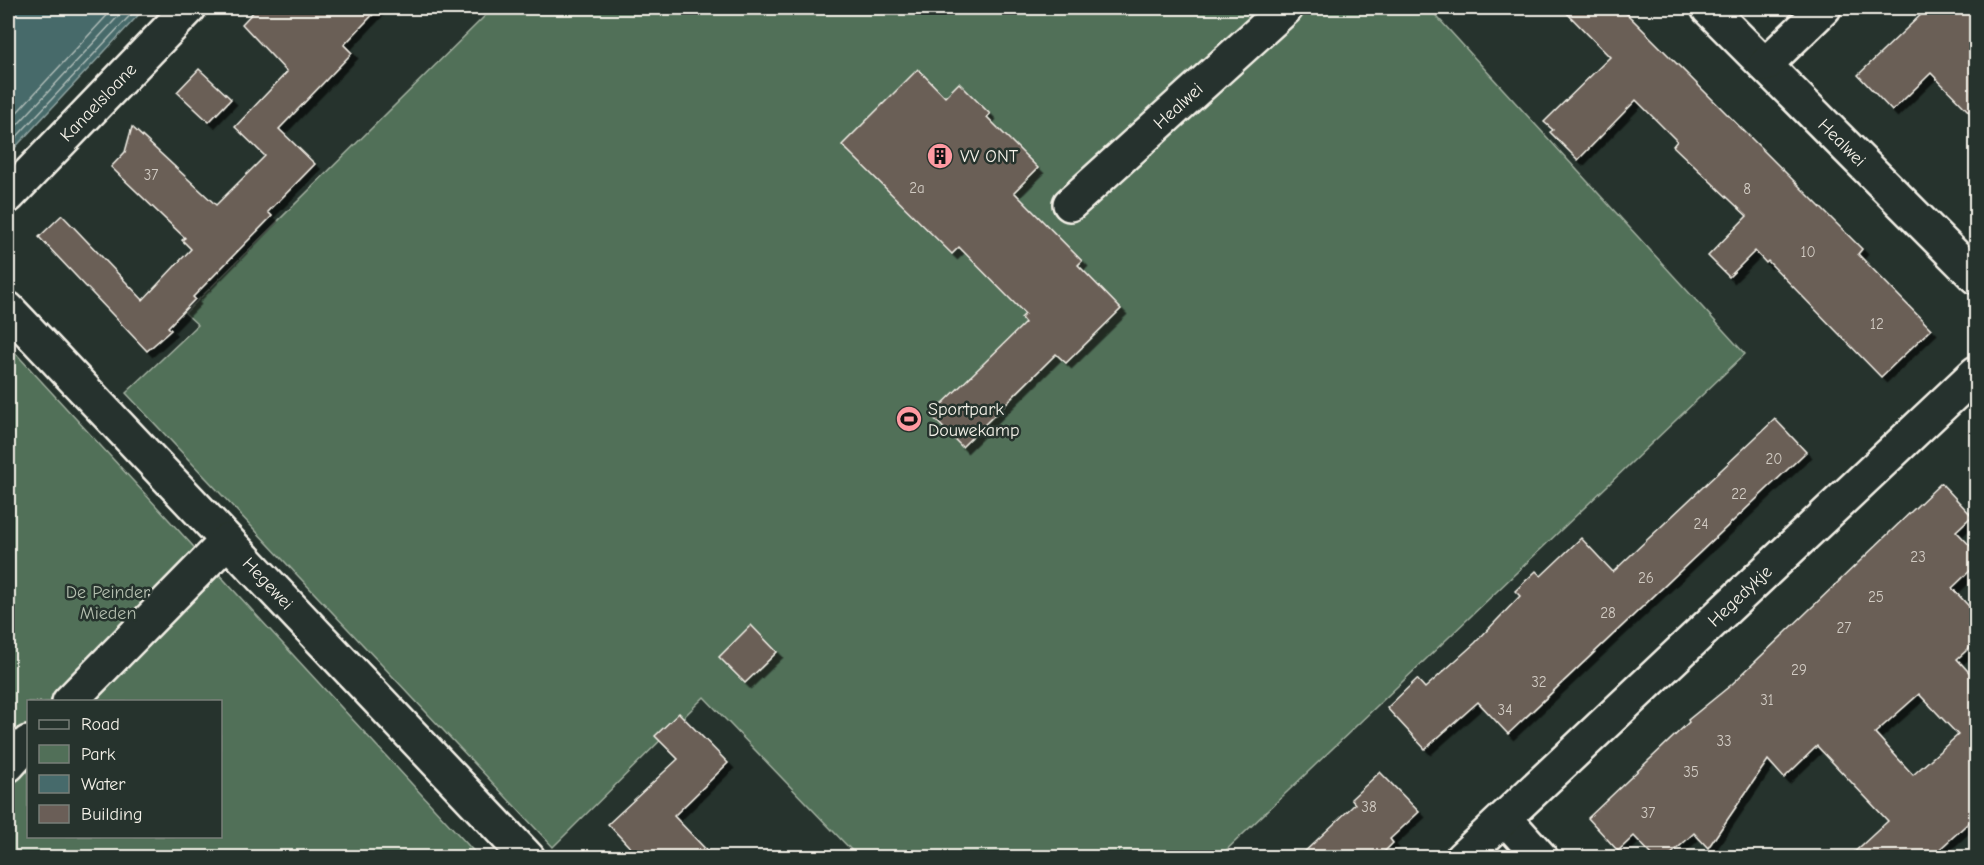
<svg xmlns="http://www.w3.org/2000/svg" width="1984" height="865" viewBox="0 0 1984 865" font-family="'Comic Neue',sans-serif">
  <style>
    .green { fill: #516f58; stroke: #a2b0a0; stroke-width: 1.5; fill-rule: evenodd }
    .water { fill: #466a6b; stroke: #8ca09d; stroke-width: 1.5 }
    .lines { fill: none; stroke-linecap: round; stroke-linejoin: round }
    .shore { stroke: #aebbb6; stroke-width: 1.5 }
    .building { fill: #6a5e57; stroke: #f4f1e8; stroke-width: 1.5; fill-rule: evenodd; filter: url(#shadow) }
    .minor-casing { stroke: #f4f1e8; stroke-width: 38 }
    .tertiary-casing { stroke: #f4f1e8; stroke-width: 38 }
    .minor { stroke: #26332d; stroke-width: 33 }
    .tertiary { stroke: #26332d; stroke-width: 33 }
    .labels { text-anchor: middle; stroke-width: 5; stroke-linejoin: round; paint-order: stroke }
    .number-label { font-size: 15px; fill: #d2ccc4 }
    .street-label { font-size: 18px; fill: #f4f1e8; stroke: #26332d }
    .poi-label { font-size: 18px; fill: #f4f1e8; stroke: #26332d; text-anchor: start }
    .park-label { font-size: 18px; fill: #b3bdae; stroke: #26332d }
  </style>
  <defs>
    <filter id="shadow"><feDropShadow dx="5.5" dy="5.5" stdDeviation="0" flood-color="#0009"/></filter>
  </defs>
  <rect width="100%" height="100%" fill="#26332d"/>
  <filter id="ink" filterUnits="userSpaceOnUse"><feTurbulence type="fractalNoise" baseFrequency=".0167" numOctaves="2"/><feDisplacementMap in="SourceGraphic" scale="12" xChannelSelector="R" yChannelSelector="G"/><feConvolveMatrix kernelMatrix="1 2 1 2 8 2 1 2 1" color-interpolation-filters="sRGB"/></filter>
  <g filter="url(#ink)">
    <g class="green">
      <path d="M493,8H1429L1745,354L1218,858L858,857L704,697L553,847L126,393L198,325L185,313Z"/>
      <path d="M8,345L479,857H8ZM28,702H220V836H28Z"/>
    </g>
    <path class="water" d="M8,8H145L8,155Z"/>
    <g class="lines">
      <g class="shore">
        <path d="M8,122L114,8"/>
        <path d="M8,135L126,8"/>
        <path d="M8,146L137,8"/>
      </g>
    </g>
    <g class="building">
      <path d="M257,8H379L344,45L352,53L279,129L315,164L268,212L272,216L193,297L195,299L168,327L171,330L147,351L39,237L62,215L143,300L191,249L182,240L185,238L111,167L125,152L132,127L216,205L265,156L235,127L287,72L242,24Z"/>
      <path d="M1562,8H1621L1862,249L1858,254L1931,329L1881,377L1768,261L1766,263L1755,251L1729,277L1708,256L1747,216L1673,146L1677,141L1636,100L1578,160L1550,132L1553,130L1544,122L1610,57Z"/>
      <path d="M1928,8H1977V120L1931,73L1892,111L1858,75Z"/>
      <path d="M199,69L231,99L209,122L177,92Z"/>
      <path d="M918,69L945,97L959,83L990,114L987,117L1038,168L1014,192L1082,261L1078,265L1121,309L1066,363L1056,354L962,447L931,415L1025,323L1021,318L1025,314L959,247L952,254L842,145Z"/>
      <path d="M1775,419L1806,452L1508,734L1478,702L1425,749L1387,708L1417,679L1425,688L1475,643L1520,596L1515,591L1536,571L1541,576L1581,538L1613,572Z"/>
      <path d="M1941,483L1972,516L1956,531L1977,553V564L1952,588L1977,615V641L1957,659L1977,681V815L1930,858H1848L1888,821L1817,746L1784,778L1768,760L1708,848L1694,833L1667,858H1655L1634,836L1618,851L1588,818L1689,722L1688,720L1731,685ZM1919,694L1958,735L1913,775L1875,733Z"/>
      <path d="M751,625L777,652L745,683L719,657Z"/>
      <path d="M679,713L728,763L674,816L714,858H640L608,824L678,759L655,736Z"/>
      <path d="M1380,772L1419,812L1390,839L1393,843L1378,858H1298L1355,804L1351,799Z"/>
    </g>
    <g class="lines">
      <g class="minor-casing">
        <g id="minor">
          <path id="s1" d="M1708,8L1976,277"/>
          <path d="M1765,65L1824,8"/>
          <path id="s2" d="M1070,204L1286,8"/>
          <path id="s3" d="M8,309L528,858"/>
          <path d="M69,702L227,541"/>
          <path d="M8,765L28,743"/>
          <path d="M1505,818L1541,858"/>
          <path id="s4" d="M1462,858L1976,373"/>
        </g>
      </g>
      <g class="tertiary-casing">
        <g id="tertiary">
          <path id="s5" d="M8,196L189,8"/>
        </g>
      </g>
      <use href="#minor" class="minor"/>
      <use href="#tertiary" class="tertiary"/>
    </g>
  </g>
  <defs>
    <g id="building-disc" transform="scale(1.35)"><circle r="9.5" fill="#ff9aa2" stroke="#26332d"/><path d="M-4-6H4V6H1V3H-1V6H-4ZM-2.5-4.3h1.7v1.8h-1.7ZM.8-4.3h1.7v1.8H.8ZM-2.5-1h1.7V.8h-1.7ZM.8-1h1.7V.8H.8Z" fill="#111"/></g>
    <g id="stadium-disc" transform="scale(1.35)"><circle r="9.5" fill="#ff9aa2" stroke="#26332d"/><path d="M0-5a6.5 5 0 1 0 0 10a6.5 5 0 1 0 0-10ZM-3.5-1.8h7v3.6h-7Z" fill="#111"/></g>
  </defs>
  <g fill-rule="evenodd">
    <use href="#building-disc" x="940" y="156"/>
    <use href="#stadium-disc" x="909" y="419"/>
  </g>
  <g class="labels">
    <g class="number-label">
      <text x="151" y="180">37</text>
      <text x="917" y="193">2a</text>
      <text x="1747" y="194">8</text>
      <text x="1808" y="257">10</text>
      <text x="1877" y="329">12</text>
      <text x="1774" y="464">20</text>
      <text x="1739" y="499">22</text>
      <text x="1701" y="529">24</text>
      <text x="1918" y="562">23</text>
      <text x="1646" y="583">26</text>
      <text x="1876" y="602">25</text>
      <text x="1608" y="618">28</text>
      <text x="1844" y="633">27</text>
      <text x="1799" y="675">29</text>
      <text x="1539" y="687">32</text>
      <text x="1767" y="705">31</text>
      <text x="1505" y="715">34</text>
      <text x="1724" y="746">33</text>
      <text x="1691" y="777">35</text>
      <text x="1369" y="812">38</text>
      <text x="1648" y="818">37</text>
    </g>
    <g class="street-label">
      <text dy="6" stroke="none"><textPath href="#s5" startOffset="130">Kanaelsloane</textPath></text>
      <text dy="6" stroke="none"><textPath href="#s2" startOffset="146">Healwei</textPath></text>
      <text dy="6" stroke="none"><textPath href="#s1" startOffset="190">Healwei</textPath></text>
      <text dy="6" stroke="none"><textPath href="#s3" startOffset="378">Hegewei</textPath></text>
      <text dy="6" stroke="none"><textPath href="#s4" startOffset="382">Hegedykje</textPath></text>
    </g>
    <g class="poi-label">
      <text x="960" y="162">VV ONT</text>
      <text x="928" y="415">Sportpark<tspan x="928" dy="21">Douwekamp</tspan></text>
    </g>
    <g class="park-label">
      <text x="108" y="598">De Peinder<tspan x="108" dy="21">Mieden</tspan></text>
    </g>
  </g>
  <rect width="1984" height="865" fill="none" stroke="#26332d" stroke-width="30"/>
  <rect x="15" y="15" width="1954" height="835" fill="none" stroke="#f4f1e8" stroke-width="2" filter="url(#ink)"/>
  <rect x="27" y="700" width="195" height="138" fill="#26332d" stroke="#787f78" stroke-width="1.5"/>
  <rect x="39" y="720" width="30" height="9" fill="#26332d" stroke="#787f78" stroke-width="1.5"/>
  <text x="81" y="730" font-size="18" fill="#f4f1e8">Road</text>
  <rect x="39" y="745" width="30" height="18" fill="#516f58" stroke="#787f78" stroke-width="1.5"/>
  <text x="81" y="760" font-size="18" fill="#f4f1e8">Park</text>
  <rect x="39" y="775" width="30" height="18" fill="#466a6b" stroke="#787f78" stroke-width="1.5"/>
  <text x="81" y="790" font-size="18" fill="#f4f1e8">Water</text>
  <rect x="39" y="805" width="30" height="18" fill="#6a5e57" stroke="#787f78" stroke-width="1.5"/>
  <text x="81" y="820" font-size="18" fill="#f4f1e8">Building</text>
</svg>
